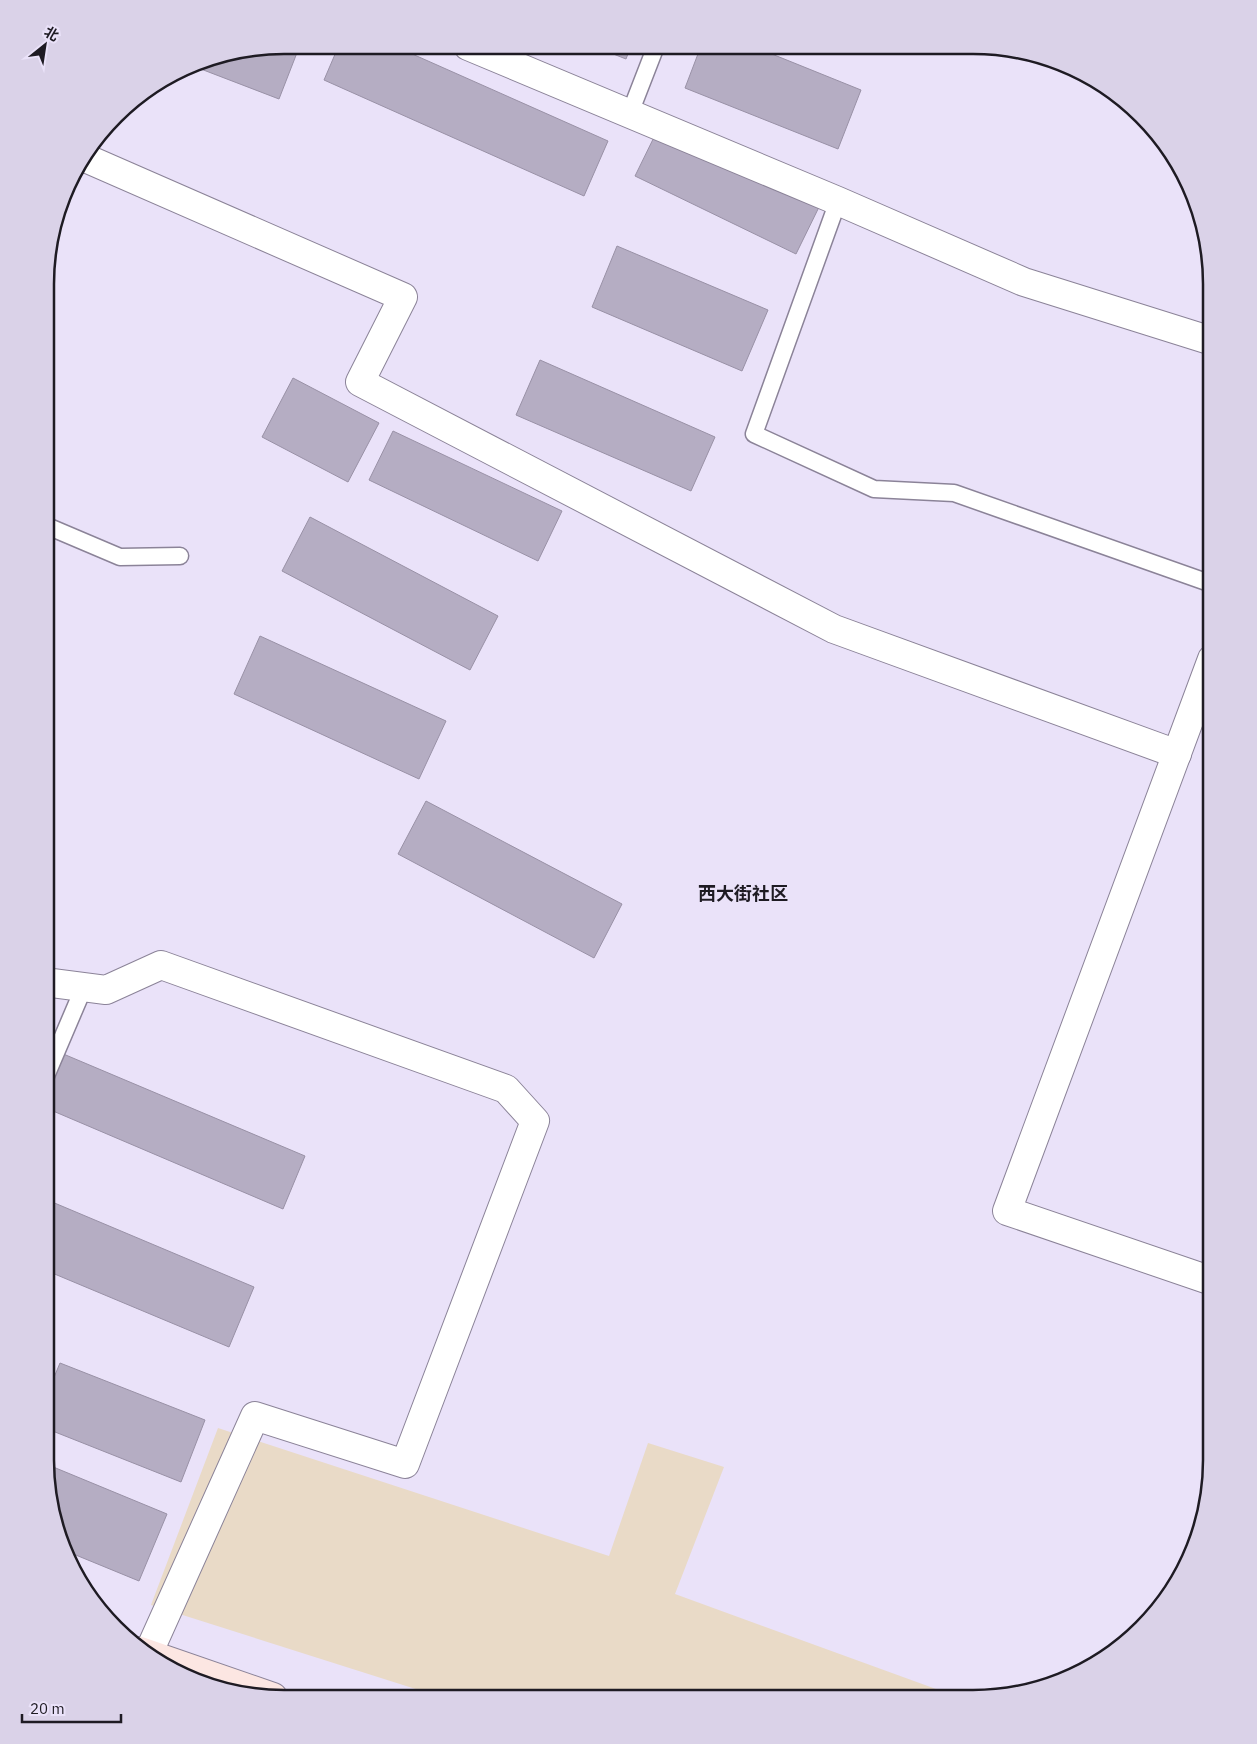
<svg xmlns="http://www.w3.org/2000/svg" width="1257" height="1744" viewBox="0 0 1257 1744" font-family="'IBM Plex Sans','Noto Sans SC',sans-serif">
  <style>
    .commercial { fill: #e9dac7 }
    .building { fill: #b5adc3; stroke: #9991a6 }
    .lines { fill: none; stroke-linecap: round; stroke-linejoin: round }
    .lane-casing { stroke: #8b8398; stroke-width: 19 }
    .street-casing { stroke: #8b8398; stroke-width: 30 }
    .secondary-casing { stroke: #8b8398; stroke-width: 30 }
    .lane { stroke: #fff; stroke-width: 16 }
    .street { stroke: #fff; stroke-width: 28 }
    .secondary { stroke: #fce6e2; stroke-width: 28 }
    .labels { text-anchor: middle; stroke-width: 4; stroke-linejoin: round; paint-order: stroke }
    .neighbourhood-label { font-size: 18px; font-weight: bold; fill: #1e1b23; stroke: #eae2f9 }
    .rim { fill: none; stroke: #1e1b23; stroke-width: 2.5 }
  </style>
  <rect width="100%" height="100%" fill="#eae2f9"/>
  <path class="commercial" d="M218,1428L609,1556L648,1443L724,1467L675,1594L958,1697L957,1699L444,1698L151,1605Z"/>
  <g class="building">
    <path d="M284,45H300L279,99L193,66L207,58Z"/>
    <path d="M339,45H392L608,141L584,196L324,80Z"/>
    <path d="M593,46H631L626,59Z"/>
    <path d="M701,46H752L861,90L838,149L685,88Z"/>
    <path d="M660,125L821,203L796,254L635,176Z"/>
    <path d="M617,246L768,310L742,371L592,307Z"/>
    <path d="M540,360L715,437L691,491L516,415Z"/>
    <path d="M293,378L379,423L348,482L262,437Z"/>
    <path d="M393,431L562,511L538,561L369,480Z"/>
    <path d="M310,517L498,616L470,670L282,571Z"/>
    <path d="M260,636L446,721L419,779L234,694Z"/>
    <path d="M426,801L622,904L594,958L398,854Z"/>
    <path d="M61,1053L305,1156L283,1209L46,1108V1090Z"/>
    <path d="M45,1199L254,1287L229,1347L45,1270Z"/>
    <path d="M60,1363L205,1420L181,1482L45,1428V1399Z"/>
    <path d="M46,1464L167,1514L139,1581L66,1551Z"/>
  </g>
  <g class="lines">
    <g class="lane-casing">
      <g id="lane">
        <path d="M630,113L656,46"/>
        <path d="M838,201L754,434L874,489L954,493L1212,584"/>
        <path d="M47,526L120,557L180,556"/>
        <path d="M46,1076L84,987"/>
      </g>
    </g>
    <g class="street-casing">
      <g id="street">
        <path d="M468,46L838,201L1024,282L1212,341"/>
        <path d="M83,157L403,297L360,382L834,629L1177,754"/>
        <path d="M46,981L52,983L106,990L161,965L506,1089L535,1121L405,1464L255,1416L148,1654"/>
        <path d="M1212,1281L1007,1211L1212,659"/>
      </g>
    </g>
    <g class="secondary-casing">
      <path id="secondary" d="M140,1651L273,1697"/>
    </g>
    <use href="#lane" class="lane"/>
    <use href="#street" class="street"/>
    <use href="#secondary" class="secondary"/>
  </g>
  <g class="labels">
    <g class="neighbourhood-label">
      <text x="743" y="900">西大街社区</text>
    </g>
  </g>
  <path d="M0 0H1257V1744H0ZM284 54H973A230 230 0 0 1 1203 284V1460A230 230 0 0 1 973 1690H284A230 230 0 0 1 54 1460V284A230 230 0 0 1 284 54Z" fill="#dad2e8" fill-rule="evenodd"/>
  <path class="rim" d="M284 54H973A230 230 0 0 1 1203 284V1460A230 230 0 0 1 973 1690H284A230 230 0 0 1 54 1460V284A230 230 0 0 1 284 54Z"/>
  <g transform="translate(45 45) rotate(30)" stroke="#eae2f9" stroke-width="4" paint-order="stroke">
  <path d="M0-4L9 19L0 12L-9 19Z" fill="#1e1b23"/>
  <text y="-8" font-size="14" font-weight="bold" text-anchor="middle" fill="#1e1b23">北</text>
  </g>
  <path d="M22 1714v8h99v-8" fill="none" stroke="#1e1b23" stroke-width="2.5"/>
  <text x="30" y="1714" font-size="15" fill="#1e1b23" stroke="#eae2f9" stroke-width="4" paint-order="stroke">20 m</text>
</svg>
